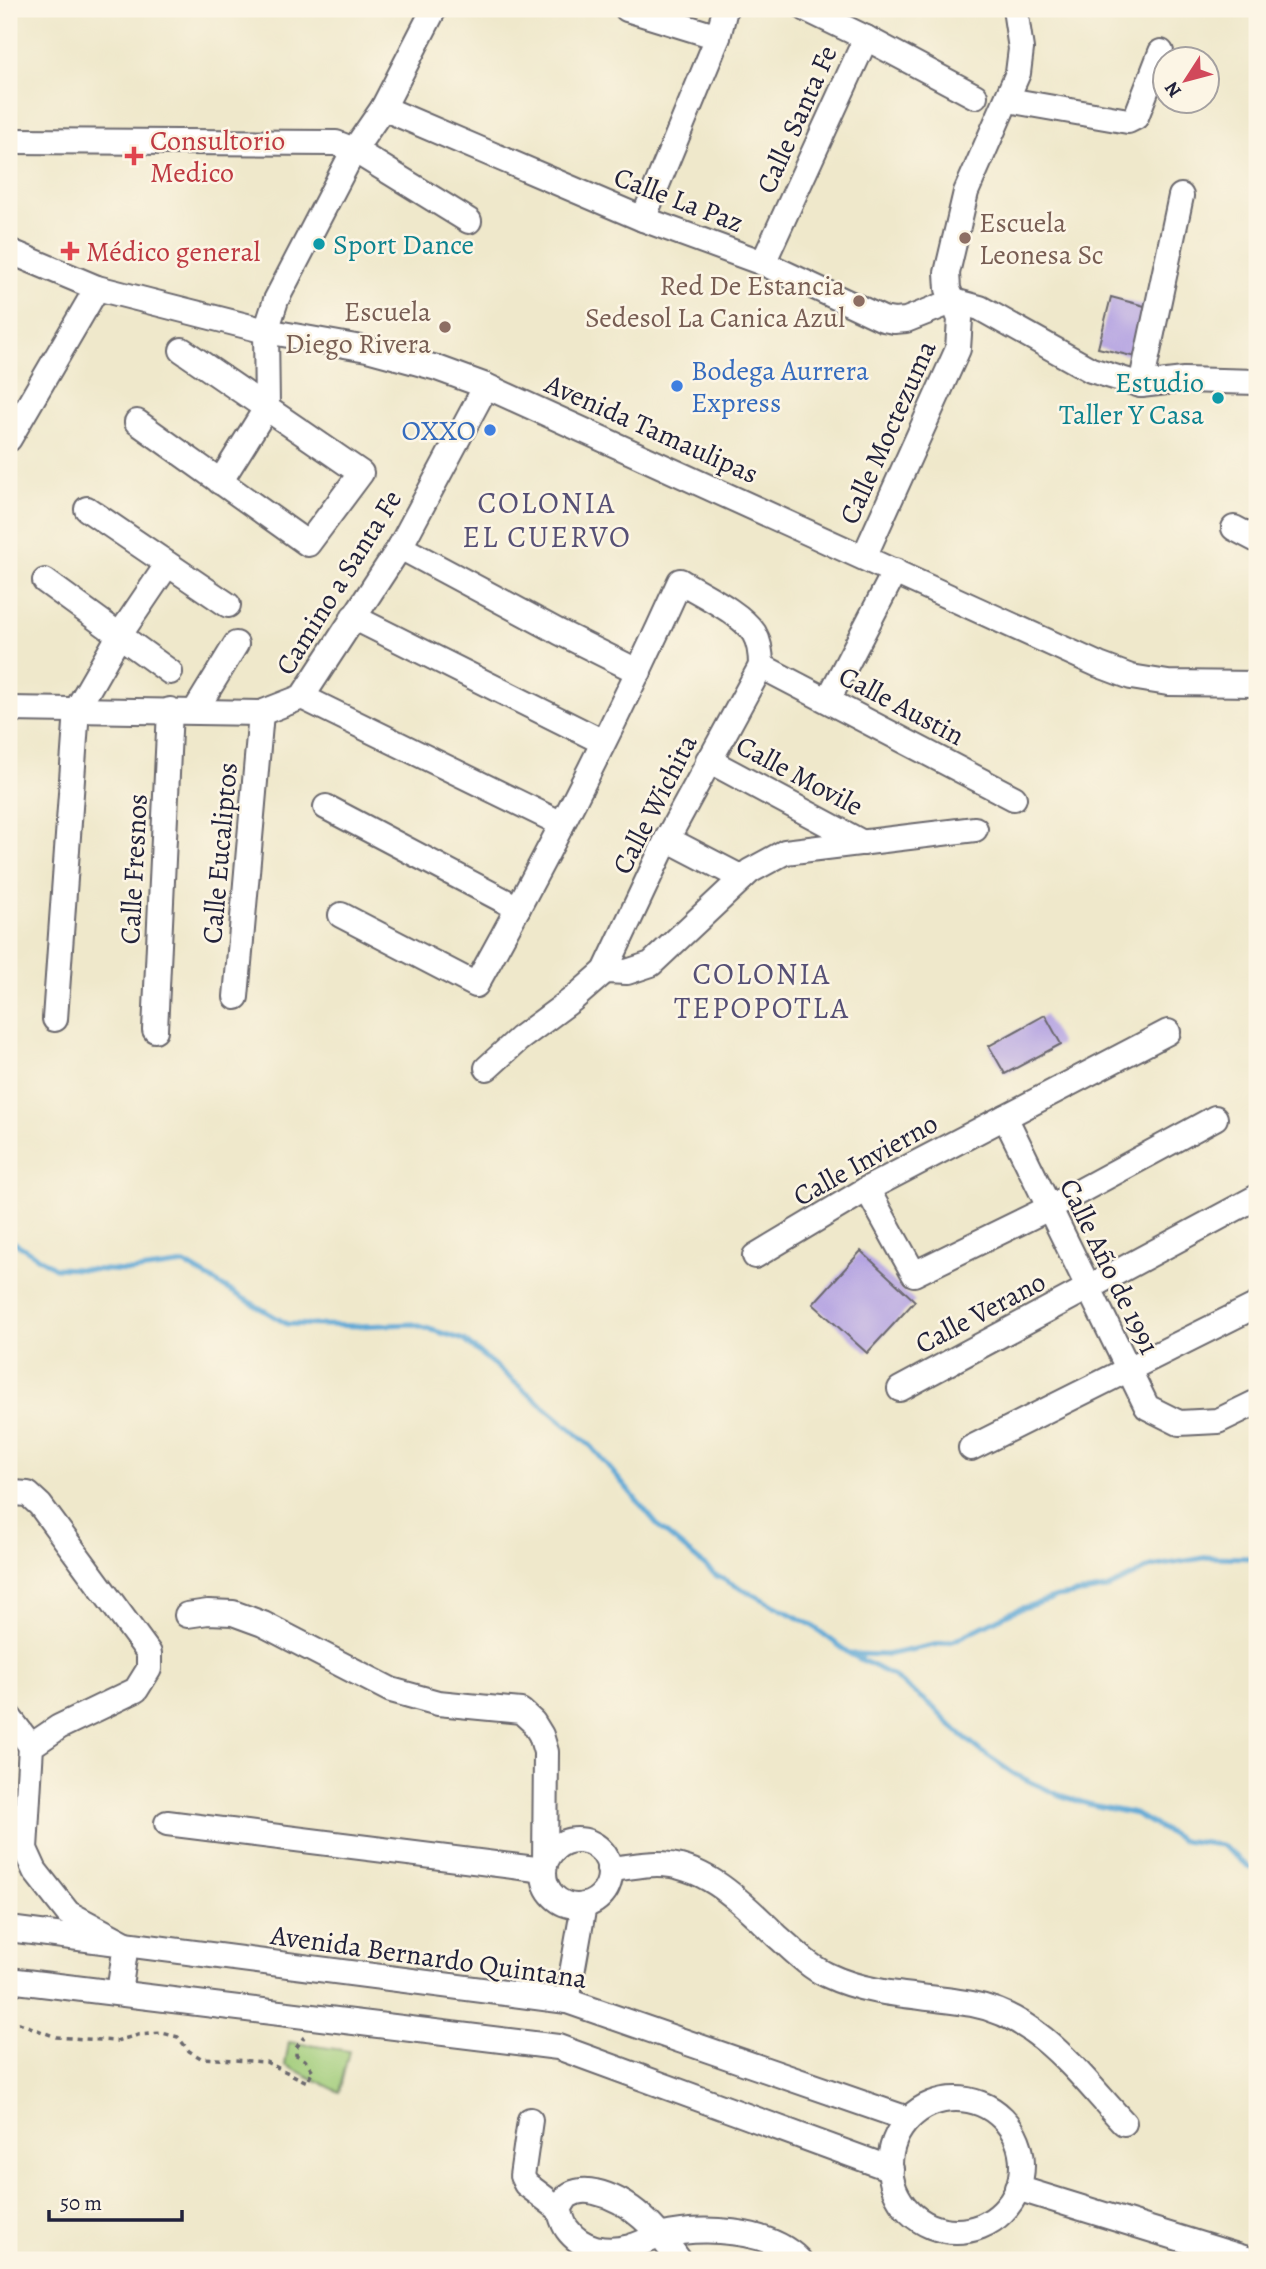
<svg xmlns="http://www.w3.org/2000/svg" width="1266" height="2269" viewBox="0 0 1266 2269" font-family="Alegreya,serif">
  <style>
    .green { fill: #a0cc79; stroke: #61775a; stroke-width: 2 }
    .lines { fill: none; stroke-linecap: round; stroke-linejoin: round }
    .stream { stroke: #5da7d5; stroke-width: 5 }
    .building { fill: #b6a5e2 }
    .minor-casing { stroke: #6a676d; stroke-width: 28 }
    .path { stroke: #6a676d; stroke-width: 3.5; stroke-dasharray: 5 5; stroke-linecap: butt }
    .minor { stroke: #fff; stroke-width: 24 }
    .health-dot { fill: #e0444e; stroke: #fcf5e5; stroke-width: 2.5 }
    .education-dot { fill: #8d6e63; stroke: #fcf5e5; stroke-width: 2.5 }
    .culture-dot { fill: #0f9aa8; stroke: #fcf5e5; stroke-width: 2.5 }
    .shop-dot { fill: #3f7fe0; stroke: #fcf5e5; stroke-width: 2.5 }
    .labels { text-anchor: middle; stroke-width: 5; stroke-linejoin: round; paint-order: stroke }
    .street-label { font-size: 28px; fill: #22223b; stroke: #fcf5e5 }
    .health-label { font-size: 28px; fill: #be3a42; stroke: #fcf5e5; text-anchor: start }
    .education-label { font-size: 28px; fill: #785e54; stroke: #fcf5e5; text-anchor: end }
    .culture-label { font-size: 28px; fill: #0d838f; stroke: #fcf5e5; text-anchor: start }
    .shop-label { font-size: 28px; fill: #366cbe; stroke: #fcf5e5; text-anchor: start }
    .neighbourhood-label { font-size: 30px; letter-spacing: 2px; fill: #565075; stroke: #fcf5e5 }
  </style>
  <rect width="100%" height="100%" fill="#fcf5e5"/>
  <filter id="ink" filterUnits="userSpaceOnUse"><feTurbulence type="fractalNoise" baseFrequency=".0143" numOctaves="2"/><feDisplacementMap in="SourceGraphic" scale="14" xChannelSelector="R" yChannelSelector="G"/><feConvolveMatrix kernelMatrix="1 2 1 2 8 2 1 2 1" color-interpolation-filters="sRGB"/></filter>
  <filter id="wash" filterUnits="userSpaceOnUse"><feTurbulence type="fractalNoise" baseFrequency=".00686" numOctaves="4" result="noise"/><feDisplacementMap in="SourceGraphic" scale="28" xChannelSelector="R" yChannelSelector="G"/><feGaussianBlur stdDeviation="1.57" result="paint"/><feColorMatrix in="noise" values="0 0 0 0 0 0 0 0 0 0 0 0 0 0 0 0 0 1.4 0 .05"/><feComposite in="paint" operator="in"/></filter>
  <g filter="url(#wash)">
    <rect width="100%" height="100%" fill="#efe8cb"/>
    <path class="green" d="M289,2042L349,2051L339,2092L285,2065Z"/>
    <g class="lines">
      <g class="stream">
        <path d="M9,1239L55,1268L131,1271L185,1264L287,1324L359,1326L413,1324L464,1340L591,1446L661,1529L717,1576L810,1624L850,1654L891,1675L932,1706L950,1725L981,1751L1014,1774L1059,1795L1088,1804L1135,1814L1181,1840L1221,1845L1250,1868L1257,1867"/>
        <path d="M853,1654L886,1655L953,1641L1016,1610L1057,1597L1106,1589L1151,1567L1209,1557L1257,1558"/>
      </g>
    </g>
    <g id="blocks">
      <g class="building">
        <path d="M1111,297L1152,308L1140,358L1098,348Z"/>
        <path d="M1045,1015L1061,1044L1005,1074L989,1046Z"/>
        <path d="M861,1251L915,1301L867,1353L813,1304Z"/>
      </g>
    </g>
  </g>
  <g filter="url(#ink)">
    <use href="#blocks" fill-opacity="0" stroke="#6a676d" stroke-width="2"/>
    <g class="lines">
      <g class="minor-casing">
        <g id="minor">
          <path d="M627,9L718,37"/>
          <path d="M806,9L866,38L975,96"/>
          <path d="M1008,100L1128,121L1136,117L1161,52"/>
          <path d="M383,108L643,219L763,263L883,319L894,321L906,320L954,301L980,308L1091,370L1141,385L1184,380L1257,382"/>
          <path d="M9,141L336,143L354,150L469,221"/>
          <path d="M643,219L718,37L725,9"/>
          <path d="M9,251L97,288L266,331L367,349L437,368L486,386L1099,665L1131,677L1168,683L1257,684"/>
          <path d="M763,263L866,38"/>
          <path d="M1141,385L1181,196"/>
          <path d="M137,422L308,544L361,473L182,350"/>
          <path d="M9,439L97,288"/>
          <path d="M220,482L267,407L266,331L276,300L354,150L383,108L434,9"/>
          <path d="M87,509L228,605"/>
          <path d="M1234,528L1257,540"/>
          <path d="M400,547L559,632L639,672"/>
          <path d="M864,557L958,349L960,319L948,289L947,273L966,192L1018,73L1021,49L1015,9"/>
          <path d="M45,581L170,672"/>
          <path d="M353,617L603,742"/>
          <path d="M761,666L1014,798"/>
          <path d="M302,697L562,824"/>
          <path d="M828,700L895,571"/>
          <path d="M9,709L261,713L302,697L400,547L486,386"/>
          <path d="M195,711L236,644"/>
          <path d="M708,760L863,843"/>
          <path d="M326,807L518,908"/>
          <path d="M667,839L742,878"/>
          <path d="M341,915L476,985C549,853 618,719 680,581C701,594 740,612 754,633C760,643 761,654 761,666"/>
          <path d="M605,971L627,972L651,964L750,871L785,852L975,829"/>
          <path d="M236,997L261,713"/>
          <path d="M55,1019L77,709L119,636L167,565"/>
          <path d="M155,1030L170,710"/>
          <path d="M487,1068L519,1039L573,999L605,971L667,839L761,666"/>
          <path d="M1005,1117L1147,1407L1179,1423L1218,1421L1257,1402"/>
          <path d="M867,1189L914,1274L1049,1208L1215,1118"/>
          <path d="M755,1256L867,1189L1168,1032"/>
          <path d="M900,1389L1257,1197"/>
          <path d="M971,1448L1257,1305"/>
          <path d="M13,1493L28,1494L40,1505L149,1653V1669L136,1690L59,1727L31,1746L25,1849L35,1871L68,1913L126,1944L119,1993"/>
          <path d="M187,1615L208,1612L233,1613L263,1624L391,1690L438,1703L521,1711L533,1722L541,1735L546,1752L545,1864"/>
          <path d="M9,1717L31,1746"/>
          <path d="M167,1823L544,1870"/>
          <circle cx="577" cy="1873" r="33"/>
          <path d="M609,1869C625,1868 641,1864 657,1864C707,1864 743,1904 777,1936C793,1950 808,1966 827,1975C873,1997 923,1995 972,2004C1039,2016 1080,2076 1124,2123"/>
          <path d="M9,1929L567,2001L908,2119"/>
          <path d="M9,1980L558,2047L891,2169"/>
          <path d="M567,2001L584,1905"/>
          <circle cx="956" cy="2165" r="66"/>
          <path d="M530,2120L522,2176L526,2184L559,2209"/>
          <path d="M1017,2188L1250,2260"/>
          <path d="M559,2209C561,2215 563,2224 567,2229C582,2250 607,2253 630,2247C640,2244 650,2239 660,2236C700,2226 768,2228 799,2260"/>
          <path d="M559,2209C561,2206 565,2198 568,2196C576,2190 587,2190 595,2192C632,2200 657,2230 679,2260"/>
        </g>
      </g>
      <path class="path" d="M9,2019L56,2037L116,2041L138,2035L162,2033L178,2037L189,2051L201,2058L266,2062L307,2082L313,2071L305,2060L296,2055V2048L304,2037"/>
      <use href="#minor" class="minor"/>
    </g>
  </g>
  <g class="health-dot">
    <path d="M130.5 145.5h7v7h7v7h-7v7h-7v-7h-7v-7h7z"/>
    <path d="M66.5 240.5h7v7h7v7h-7v7h-7v-7h-7v-7h7z"/>
  </g>
  <g class="education-dot">
    <circle cx="965" cy="238" r="7"/>
    <circle cx="859" cy="301" r="7"/>
    <circle cx="445" cy="327" r="7"/>
  </g>
  <g class="culture-dot">
    <circle cx="319" cy="244" r="7"/>
    <circle cx="1218" cy="398" r="7"/>
  </g>
  <g class="shop-dot">
    <circle cx="677" cy="386" r="7"/>
    <circle cx="490" cy="430" r="7"/>
  </g>
  <g class="labels">
    <g class="street-label">
      <text transform="translate(796 119) rotate(-66)" y="10">Calle Santa Fe</text>
      <text transform="translate(679 199) rotate(21)" y="10">Calle La Paz</text>
      <text transform="translate(652 428) rotate(24)" y="10">Avenida Tamaulipas</text>
      <text transform="translate(887 432) rotate(-66)" y="10">Calle Moctezuma</text>
      <text transform="translate(338 582) rotate(-58)" y="10">Camino a Santa Fe</text>
      <text transform="translate(902 705) rotate(28)" y="10">Calle Austin</text>
      <text transform="translate(800 775) rotate(28)" y="10">Calle Movile</text>
      <text transform="translate(654 804) rotate(-63)" y="10">Calle Wichita</text>
      <text transform="translate(219 853) rotate(-85)" y="10">Calle Eucaliptos</text>
      <text transform="translate(133 869) rotate(-87)" y="10">Calle Fresnos</text>
      <text transform="translate(865 1159) rotate(-29)" y="10">Calle Invierno</text>
      <text transform="translate(1110 1266) rotate(64)" y="10">Calle Año de 1991</text>
      <text transform="translate(980 1312) rotate(-28)" y="10">Calle Verano</text>
      <text transform="translate(429 1956) rotate(8)" y="10">Avenida Bernardo Quintana</text>
    </g>
    <g class="health-label">
      <text x="150" y="150">Consultorio<tspan x="150" dy="32">Medico</tspan></text>
      <text x="86" y="261">Médico general</text>
    </g>
    <g class="education-label">
      <text x="979" y="232" text-anchor="start">Escuela<tspan x="979" dy="32">Leonesa Sc</tspan></text>
      <text x="845" y="295">Red De Estancia<tspan x="845" dy="32">Sedesol La Canica Azul</tspan></text>
      <text x="431" y="321">Escuela<tspan x="431" dy="32">Diego Rivera</tspan></text>
    </g>
    <g class="culture-label">
      <text x="333" y="254">Sport Dance</text>
      <text x="1204" y="392" text-anchor="end">Estudio<tspan x="1204" dy="32">Taller Y Casa</tspan></text>
    </g>
    <g class="shop-label">
      <text x="691" y="380">Bodega Aurrera<tspan x="691" dy="32">Express</tspan></text>
      <text x="476" y="440" text-anchor="end">OXXO</text>
    </g>
    <g class="neighbourhood-label">
      <text x="547" y="513">COLONIA<tspan x="547" dy="34">EL CUERVO</tspan></text>
      <text x="762" y="984">COLONIA<tspan x="762" dy="34">TEPOPOTLA</tspan></text>
    </g>
  </g>
  <rect width="1266" height="2269" fill="none" stroke="#fcf5e5" stroke-width="35"/>
  <g transform="translate(1186 80) rotate(234)"><circle r="33" fill="#fcf5e5" stroke="#a5a1a1" stroke-width="2"/>
  <path d="M0-5L12 26L0 18L-12 26Z" fill="#d1495b"/>
  <text y="-10" font-size="19" font-weight="bold" text-anchor="middle" fill="#22223b">N</text>
  </g>
  <path d="M49 2210v10h133v-10" fill="none" stroke="#22223b" stroke-width="3.5"/>
  <text x="60" y="2210" font-size="21" fill="#22223b" stroke="#fcf5e5" stroke-width="5" paint-order="stroke">50 m</text>
</svg>
